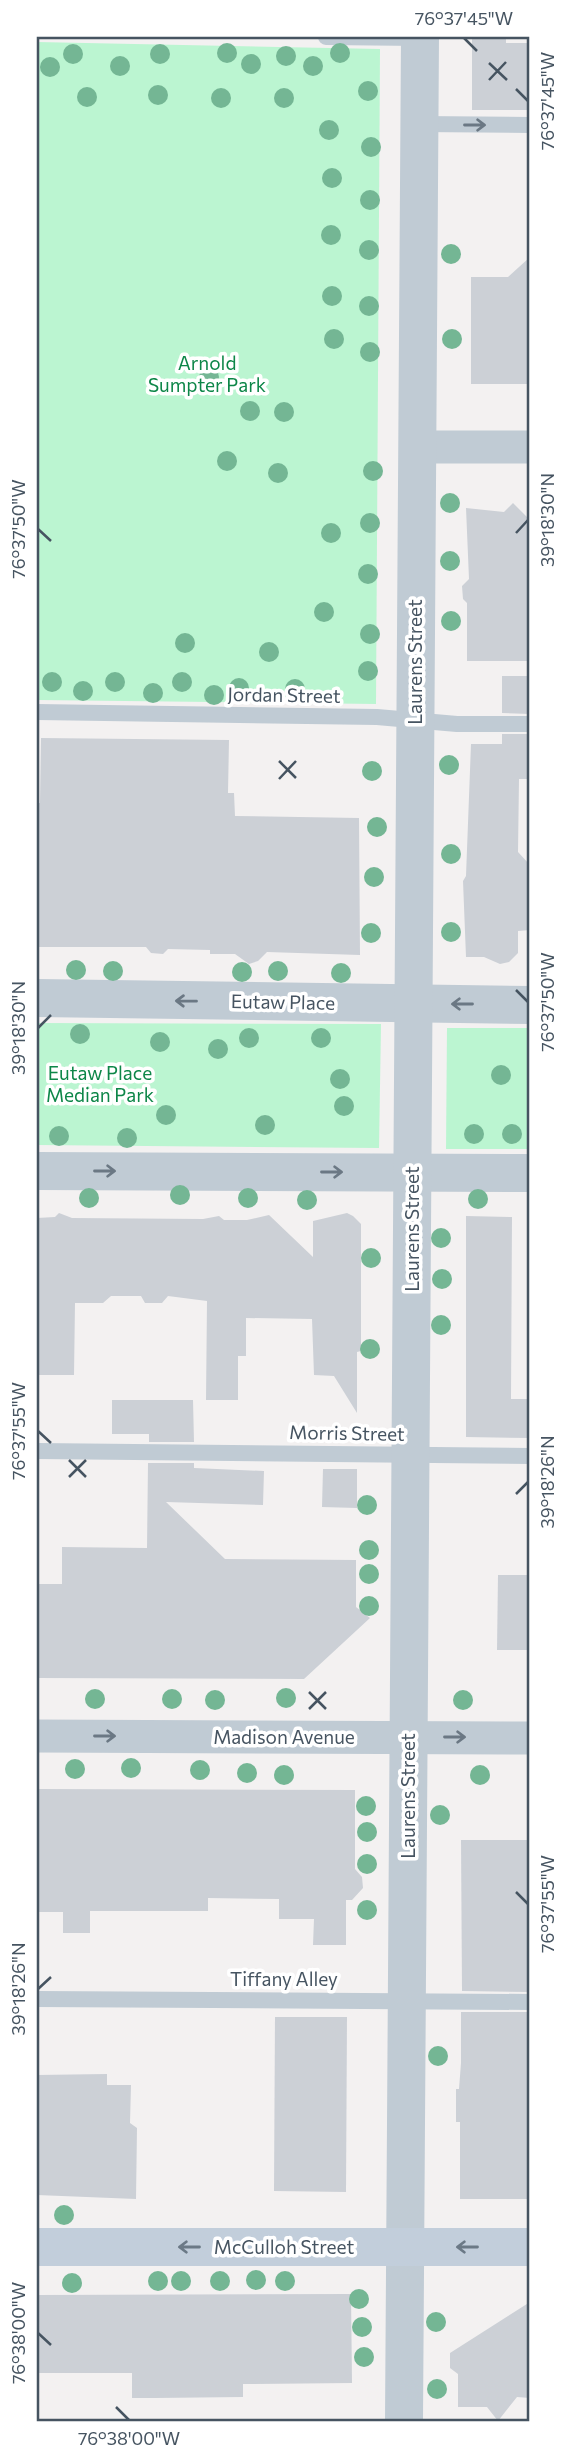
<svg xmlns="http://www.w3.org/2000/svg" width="567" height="2458" viewBox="0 0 567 2458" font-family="Commissioner,sans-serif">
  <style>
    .green { fill: #bbf5d1 }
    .building { fill: #ccd0d6 }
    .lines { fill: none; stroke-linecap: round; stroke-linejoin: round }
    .service { stroke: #c0cbd4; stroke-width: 16 }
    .minor { stroke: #c0cbd4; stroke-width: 33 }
    .tertiary { stroke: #c0cbd4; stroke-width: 38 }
    .secondary { stroke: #c2cedb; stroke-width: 38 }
    .tree { fill: #74b694 }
    .oneway { stroke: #6b7884 }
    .oneway2 { stroke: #6b7986 }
    .ticks { fill: none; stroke: #465461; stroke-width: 2.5 }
    .labels { text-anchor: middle; stroke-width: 7; stroke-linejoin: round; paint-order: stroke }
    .park-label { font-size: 19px; fill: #0d8648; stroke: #fff }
    .street-label { font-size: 19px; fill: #465461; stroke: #fff }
    .neatline { fill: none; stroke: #465461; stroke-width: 2.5 }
    .ticks-label { font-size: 18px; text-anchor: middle; fill: #465461 }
  </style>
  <rect width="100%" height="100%" fill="#f3f1f1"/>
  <g class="green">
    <path d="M37,42L380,49L376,704L37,700Z"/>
    <path d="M37,1023L381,1024L379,1148L37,1145Z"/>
    <path d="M447,1028H530V1149H446Z"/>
  </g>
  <g class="building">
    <path d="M472,37H506V43H530V110H472Z"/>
    <path d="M530,257V384H471V277H508Z"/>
    <path d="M513,503L530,520L528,661H467V603L463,599L462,586L469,579L466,508L504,512Z"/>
    <path d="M502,676H530V714L502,713Z"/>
    <path d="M502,734H530V779H519L518,852L530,865V930L518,931V953L509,962L500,964L484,957H466L463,881L466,876L471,744H502Z"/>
    <path d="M41,738L229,740L228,793H234L235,816L359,818L360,955L267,952L258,961L249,964L235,954H210V950L168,949L163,954L151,953L146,947H37V803H40Z"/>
    <path d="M59,1213L72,1218L203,1219L219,1216L224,1220H247L269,1215L313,1257V1221L347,1213L353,1216L361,1224V1351L357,1352V1413L334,1376L314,1375L312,1319L246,1318V1356H238V1400H206L207,1301L168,1296L162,1303H145L141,1296H111L103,1303H75L74,1375H37V1218L55,1217Z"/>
    <path d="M466,1216L512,1217L511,1399H530V1438L466,1437Z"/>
    <path d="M112,1400H193L194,1442H149V1434H112Z"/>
    <path d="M148,1463H194V1468L264,1471L263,1505L166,1502L225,1559L356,1560V1607L370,1618L304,1679L37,1678V1584H62V1547L147,1548Z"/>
    <path d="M323,1469H357V1508L322,1507Z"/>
    <path d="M498,1575H530V1650H497Z"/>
    <path d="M37,1789L355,1790V1869L362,1877L363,1888L352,1900H346V1945H313L314,1919H279V1899L208,1898V1911H90V1933H63V1912H37Z"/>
    <path d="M461,1840H530V1992L462,1991Z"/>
    <path d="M461,2012H530V2199H460V2122H456V2089H459L461,2063Z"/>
    <path d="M275,2017H347L346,2192L274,2191Z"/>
    <path d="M107,2074V2085H131L130,2123L137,2128L136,2199L37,2195V2075Z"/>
    <path d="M351,2294L352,2383L243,2384V2397L155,2398H132V2373H37V2295Z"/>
    <path d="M530,2302V2398L517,2397L498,2421L487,2407H458V2374L450,2368V2353Z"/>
  </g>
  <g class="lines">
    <g class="service">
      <path d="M326,37L420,38"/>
      <path d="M419,124L530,125"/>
      <path d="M37,712L377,717L457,724H530"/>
      <path d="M37,1451L530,1456"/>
      <path d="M37,1999L530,2002"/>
    </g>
    <g class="minor">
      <path d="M417,447H530"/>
      <path d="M37,1736L530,1738"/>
    </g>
    <g class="tertiary">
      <path d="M37,998L530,1005"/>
      <path d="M37,1171L530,1173"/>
      <path d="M404,2421L420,37"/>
    </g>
    <path class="secondary" d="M37,2247H530"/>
  </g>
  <g class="tree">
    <circle cx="227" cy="53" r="10"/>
    <circle cx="340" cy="53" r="10"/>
    <circle cx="73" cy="54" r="10"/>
    <circle cx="160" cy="54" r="10"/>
    <circle cx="286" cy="56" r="10"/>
    <circle cx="251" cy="64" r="10"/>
    <circle cx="120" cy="66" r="10"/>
    <circle cx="313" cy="66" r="10"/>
    <circle cx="50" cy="67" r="10"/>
    <circle cx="368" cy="91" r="10"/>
    <circle cx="158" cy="95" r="10"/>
    <circle cx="87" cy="97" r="10"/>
    <circle cx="221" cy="98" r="10"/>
    <circle cx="284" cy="98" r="10"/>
    <circle cx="329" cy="130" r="10"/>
    <circle cx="371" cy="147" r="10"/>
    <circle cx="332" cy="178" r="10"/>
    <circle cx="370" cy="200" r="10"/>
    <circle cx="331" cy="235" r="10"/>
    <circle cx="369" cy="250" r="10"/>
    <circle cx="451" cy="254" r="10"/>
    <circle cx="332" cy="296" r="10"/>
    <circle cx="369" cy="306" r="10"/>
    <circle cx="334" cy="339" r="10"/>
    <circle cx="452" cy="339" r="10"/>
    <circle cx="370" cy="352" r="10"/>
    <circle cx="209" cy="377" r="10"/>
    <circle cx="250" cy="411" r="10"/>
    <circle cx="284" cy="412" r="10"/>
    <circle cx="227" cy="461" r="10"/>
    <circle cx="373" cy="471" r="10"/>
    <circle cx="278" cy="473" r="10"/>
    <circle cx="450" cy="503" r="10"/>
    <circle cx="370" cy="523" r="10"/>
    <circle cx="331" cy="533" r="10"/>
    <circle cx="450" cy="561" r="10"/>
    <circle cx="368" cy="574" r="10"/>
    <circle cx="324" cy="612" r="10"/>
    <circle cx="451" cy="621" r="10"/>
    <circle cx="370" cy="634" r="10"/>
    <circle cx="185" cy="643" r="10"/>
    <circle cx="269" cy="652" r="10"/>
    <circle cx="368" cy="671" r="10"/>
    <circle cx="52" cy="682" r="10"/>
    <circle cx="115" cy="682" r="10"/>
    <circle cx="182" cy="682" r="10"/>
    <circle cx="239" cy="688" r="10"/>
    <circle cx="295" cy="689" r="10"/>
    <circle cx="83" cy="691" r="10"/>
    <circle cx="153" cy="693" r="10"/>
    <circle cx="214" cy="695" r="10"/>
    <circle cx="449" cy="765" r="10"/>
    <circle cx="372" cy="771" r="10"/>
    <circle cx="377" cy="827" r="10"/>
    <circle cx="451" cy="854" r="10"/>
    <circle cx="374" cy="877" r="10"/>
    <circle cx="451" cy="932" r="10"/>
    <circle cx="371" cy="933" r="10"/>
    <circle cx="76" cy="970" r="10"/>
    <circle cx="113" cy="971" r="10"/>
    <circle cx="278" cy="971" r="10"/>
    <circle cx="242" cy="972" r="10"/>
    <circle cx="341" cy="973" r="10"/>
    <circle cx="80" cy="1034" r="10"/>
    <circle cx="249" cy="1038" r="10"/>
    <circle cx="321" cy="1038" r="10"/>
    <circle cx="160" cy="1042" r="10"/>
    <circle cx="218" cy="1049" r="10"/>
    <circle cx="501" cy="1075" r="10"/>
    <circle cx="340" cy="1079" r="10"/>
    <circle cx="344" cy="1106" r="10"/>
    <circle cx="166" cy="1115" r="10"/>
    <circle cx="265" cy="1125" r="10"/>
    <circle cx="474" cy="1134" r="10"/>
    <circle cx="512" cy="1134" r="10"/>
    <circle cx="59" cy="1136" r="10"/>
    <circle cx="127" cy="1138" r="10"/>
    <circle cx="180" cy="1195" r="10"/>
    <circle cx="89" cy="1198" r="10"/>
    <circle cx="248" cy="1198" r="10"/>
    <circle cx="478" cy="1199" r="10"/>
    <circle cx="307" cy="1200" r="10"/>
    <circle cx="441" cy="1238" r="10"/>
    <circle cx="371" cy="1258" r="10"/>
    <circle cx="442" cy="1279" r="10"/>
    <circle cx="441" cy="1325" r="10"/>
    <circle cx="370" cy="1349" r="10"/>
    <circle cx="367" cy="1505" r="10"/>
    <circle cx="369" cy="1550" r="10"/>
    <circle cx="369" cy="1574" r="10"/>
    <circle cx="369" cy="1606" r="10"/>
    <circle cx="286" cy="1698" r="10"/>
    <circle cx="95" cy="1699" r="10"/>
    <circle cx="172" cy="1699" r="10"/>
    <circle cx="215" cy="1700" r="10"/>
    <circle cx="463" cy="1700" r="10"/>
    <circle cx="131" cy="1768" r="10"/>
    <circle cx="75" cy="1769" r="10"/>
    <circle cx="200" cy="1770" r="10"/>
    <circle cx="247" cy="1773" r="10"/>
    <circle cx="284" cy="1775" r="10"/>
    <circle cx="480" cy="1775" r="10"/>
    <circle cx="366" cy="1806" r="10"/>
    <circle cx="440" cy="1815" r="10"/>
    <circle cx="367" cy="1832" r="10"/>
    <circle cx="367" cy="1864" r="10"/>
    <circle cx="367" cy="1910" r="10"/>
    <circle cx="438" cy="2056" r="10"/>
    <circle cx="64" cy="2215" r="10"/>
    <circle cx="256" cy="2280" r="10"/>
    <circle cx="158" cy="2281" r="10"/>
    <circle cx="181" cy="2281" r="10"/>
    <circle cx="220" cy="2281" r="10"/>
    <circle cx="285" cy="2281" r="10"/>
    <circle cx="72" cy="2283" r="10"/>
    <circle cx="359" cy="2299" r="10"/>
    <circle cx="436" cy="2322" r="10"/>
    <circle cx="362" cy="2327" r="10"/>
    <circle cx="364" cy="2357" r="10"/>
    <circle cx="437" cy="2389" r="10"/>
  </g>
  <defs><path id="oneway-shaft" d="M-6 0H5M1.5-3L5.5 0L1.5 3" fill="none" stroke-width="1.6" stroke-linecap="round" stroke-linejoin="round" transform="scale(1.75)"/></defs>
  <g class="oneway">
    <use href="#oneway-shaft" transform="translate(475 125)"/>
    <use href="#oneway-shaft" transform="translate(186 1001) rotate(-179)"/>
    <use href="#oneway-shaft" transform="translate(462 1004) rotate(-180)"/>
    <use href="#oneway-shaft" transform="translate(105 1171)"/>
    <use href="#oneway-shaft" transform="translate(332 1172)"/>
    <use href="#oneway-shaft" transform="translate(105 1736)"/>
    <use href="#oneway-shaft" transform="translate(455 1737)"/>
  </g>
  <g class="oneway2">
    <use href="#oneway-shaft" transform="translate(189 2247) rotate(-180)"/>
    <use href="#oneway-shaft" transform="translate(467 2247) rotate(-180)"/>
  </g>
  <path class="ticks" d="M464,38L477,51M489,63L507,80M489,80L506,62M516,89L528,101M38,529L51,541M516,533L528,520M279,761L296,778M279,779L296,761M516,990L528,1002M38,1028L51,1015M38,1431L51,1443M69,1460L86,1477M69,1477L86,1460M516,1494L528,1482M309,1692L326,1709M309,1709L326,1692M516,1892L528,1904M38,1989L51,1977M38,2333L51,2345M116,2407L129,2420"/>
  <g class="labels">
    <g class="park-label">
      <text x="207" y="370">Arnold<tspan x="207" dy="22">Sumpter Park</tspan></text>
      <text x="100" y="1080">Eutaw Place<tspan x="100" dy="22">Median Park</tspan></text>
    </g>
    <g class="street-label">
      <text transform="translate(415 662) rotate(-90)" y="7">Laurens Street</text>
      <text transform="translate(284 695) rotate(1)" y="7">Jordan Street</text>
      <text transform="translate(283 1002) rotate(1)" y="7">Eutaw Place</text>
      <text transform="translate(412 1229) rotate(-90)" y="7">Laurens Street</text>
      <text transform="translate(347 1433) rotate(1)" y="7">Morris Street</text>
      <text x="284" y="1744">Madison Avenue</text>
      <text transform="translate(408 1796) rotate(-90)" y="7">Laurens Street</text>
      <text x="284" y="1986">Tiffany Alley</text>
      <text x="284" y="2254">McCulloh Street</text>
    </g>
  </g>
  <rect width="567" height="2458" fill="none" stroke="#ffffff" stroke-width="77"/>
  <rect x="38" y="38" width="490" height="2382" class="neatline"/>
  <g class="ticks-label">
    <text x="464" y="25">76°37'45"W</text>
    <text transform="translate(548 101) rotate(-90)" y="6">76°37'45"W</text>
    <text transform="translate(548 520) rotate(-90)" y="6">39°18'30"N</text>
    <text transform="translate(19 529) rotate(-90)" y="6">76°37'50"W</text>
    <text transform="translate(548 1002) rotate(-90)" y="6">76°37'50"W</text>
    <text transform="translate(19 1028) rotate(-90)" y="6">39°18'30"N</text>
    <text transform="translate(19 1431) rotate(-90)" y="6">76°37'55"W</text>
    <text transform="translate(548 1482) rotate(-90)" y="6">39°18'26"N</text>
    <text transform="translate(548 1904) rotate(-90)" y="6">76°37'55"W</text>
    <text transform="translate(19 1989) rotate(-90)" y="6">39°18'26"N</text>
    <text transform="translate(19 2333) rotate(-90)" y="6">76°38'00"W</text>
    <text x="129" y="2445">76°38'00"W</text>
  </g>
</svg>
